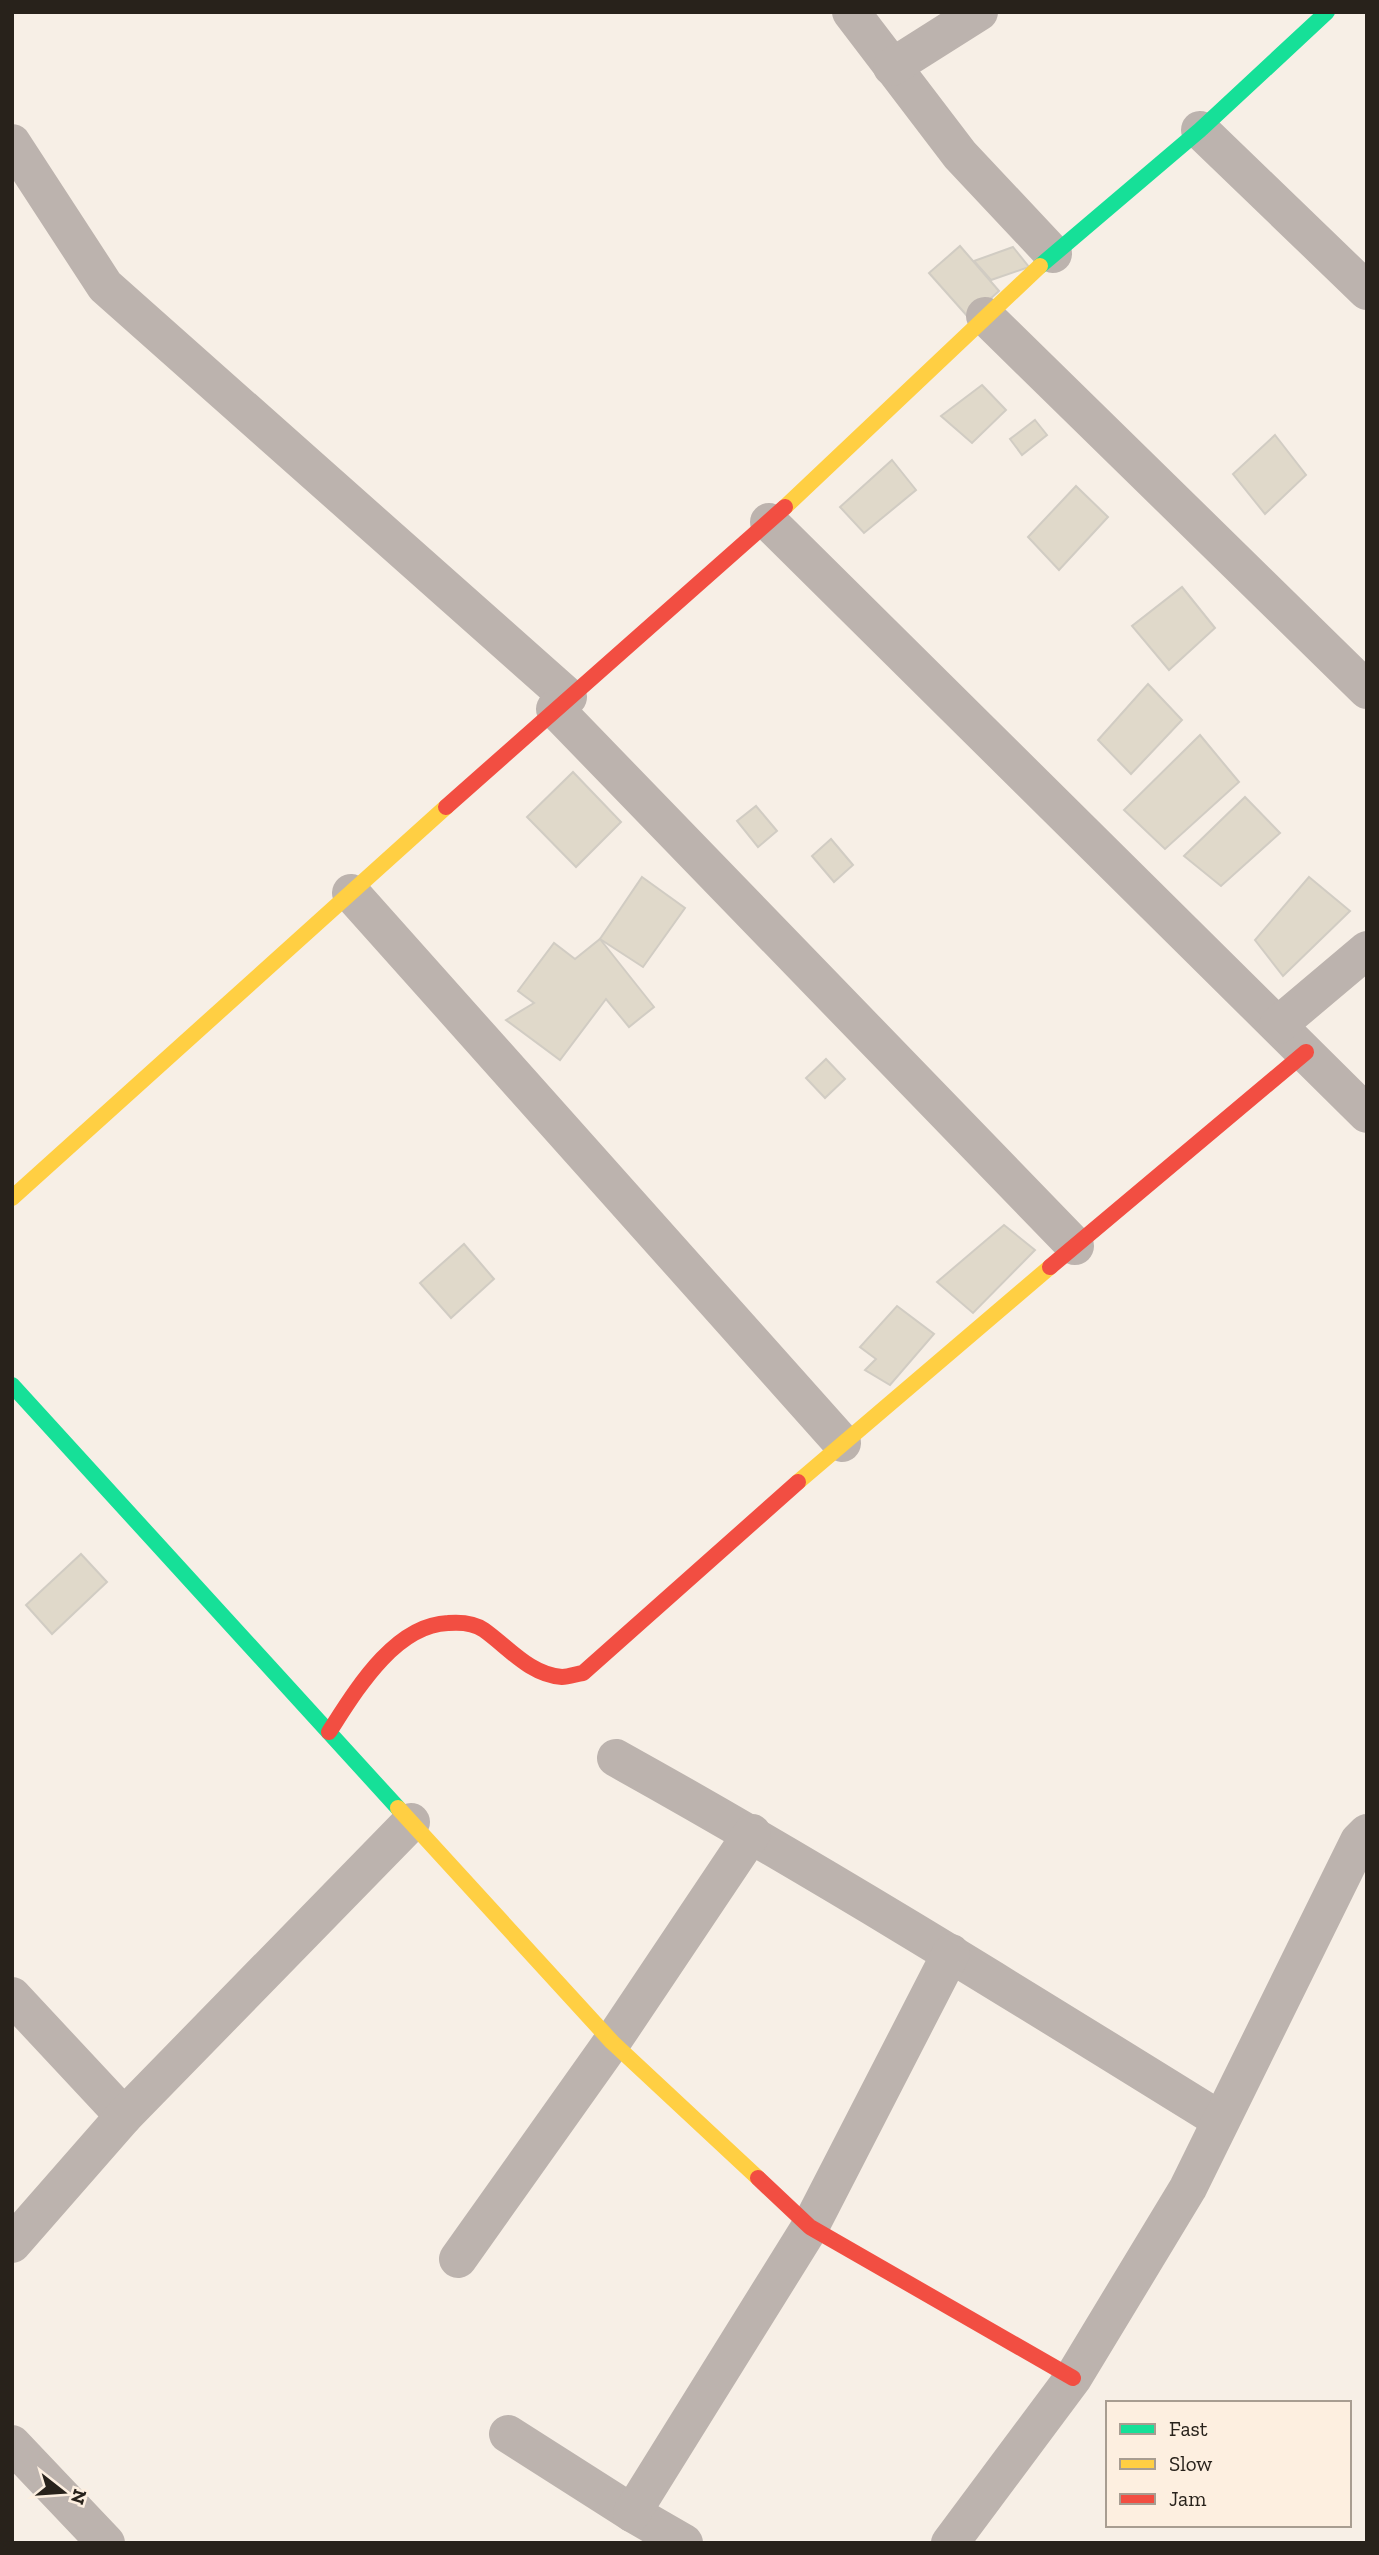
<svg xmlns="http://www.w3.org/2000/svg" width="1379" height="2555" viewBox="0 0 1379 2555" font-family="'Zilla Slab',serif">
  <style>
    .building { fill: #e0d9ca; stroke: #d1ccc3; stroke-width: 2 }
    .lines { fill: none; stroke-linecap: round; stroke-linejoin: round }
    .street { stroke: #bcb3ae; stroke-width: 38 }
    .fast { stroke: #16e098; stroke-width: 16 }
    .slow { stroke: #ffcf43; stroke-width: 16 }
    .jam { stroke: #f24e42; stroke-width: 16 }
  </style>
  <rect width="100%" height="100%" fill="#f7efe6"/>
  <g class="building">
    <path d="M960,246L999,291L969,318L929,273Z"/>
    <path d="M1013,247L1029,267L991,280L974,261Z"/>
    <path d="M982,385L1006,410L972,443L941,416Z"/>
    <path d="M1035,420L1047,435L1022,455L1010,439Z"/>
    <path d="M1275,435L1306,475L1265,514L1233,474Z"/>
    <path d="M892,460L916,490L864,533L840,507Z"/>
    <path d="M1076,486L1108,517L1059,570L1028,537Z"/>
    <path d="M1182,587L1215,628L1169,670L1132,626Z"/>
    <path d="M1148,684L1182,720L1131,774L1098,740Z"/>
    <path d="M1200,735L1239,782L1165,849L1124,810Z"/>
    <path d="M573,772L621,822L576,867L527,817Z"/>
    <path d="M1245,797L1280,833L1221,886L1184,856Z"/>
    <path d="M756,806L777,831L758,847L737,821Z"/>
    <path d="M831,839L853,865L834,882L812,856Z"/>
    <path d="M642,877L685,908L643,967L600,939Z"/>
    <path d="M1309,877L1350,911L1283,976L1255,940Z"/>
    <path d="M600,939L654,1007L629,1027L606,999L560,1060L506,1020L534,1003L518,991L554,943L575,959Z"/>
    <path d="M826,1059L845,1079L825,1098L806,1078Z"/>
    <path d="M1004,1225L1035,1250L973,1313L937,1282Z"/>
    <path d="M464,1244L494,1279L451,1318L420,1283Z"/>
    <path d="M897,1306L934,1334L890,1385L865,1370L876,1359L860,1347Z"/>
    <path d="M81,1554L107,1582L52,1634L26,1605Z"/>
  </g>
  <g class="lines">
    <g class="street">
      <path d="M851,12L960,155L1053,254"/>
      <path d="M892,67L979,12"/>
      <path d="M1200,130L1367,291"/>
      <path d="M12,143L105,286L568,697"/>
      <path d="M985,316L1367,690"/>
      <path d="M769,522L1367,1114"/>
      <path d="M555,709L1075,1246"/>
      <path d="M351,893L842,1443"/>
      <path d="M1278,1025L1367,950"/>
      <path d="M616,1758C821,1872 1020,1996 1220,2120"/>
      <path d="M12,1996L124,2116"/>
      <path d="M12,2244L124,2116L411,1822"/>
      <path d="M458,2259L612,2042L752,1833"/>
      <path d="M508,2434L632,2513L684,2543"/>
      <path d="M12,2444L106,2543"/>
      <path d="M632,2513L810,2227L951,1953"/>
      <path d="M950,2543L1073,2378L1188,2188L1359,1841L1367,1833"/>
    </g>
    <g class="fast">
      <path d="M1040,266L1200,130L1327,12"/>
      <path d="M12,1385L398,1808"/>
    </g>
    <g class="slow">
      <path d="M785,507L1040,266"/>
      <path d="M12,1198L446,807"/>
      <path d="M798,1482L1050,1267"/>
      <path d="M398,1808L612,2042L758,2178"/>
    </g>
    <g class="jam">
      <path d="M446,807L785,507"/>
      <path d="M1050,1267L1306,1052"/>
      <path d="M329,1732C355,1692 394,1625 448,1623C460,1622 474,1623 484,1630C508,1647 530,1675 562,1677C569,1677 576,1674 583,1673L798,1482"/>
      <path d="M758,2178L810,2227L1073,2378"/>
    </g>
  </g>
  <rect width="1379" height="2555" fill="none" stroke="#28221b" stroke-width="28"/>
  <rect x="1106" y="2401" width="245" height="126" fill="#fdefe0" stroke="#a89d91" stroke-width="2"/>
  <rect x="1120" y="2424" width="35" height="10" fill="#16e098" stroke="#a89d91" stroke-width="2"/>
  <text x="1169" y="2436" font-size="21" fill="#28221b">Fast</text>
  <rect x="1120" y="2459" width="35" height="10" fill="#ffcf43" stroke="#a89d91" stroke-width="2"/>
  <text x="1169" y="2471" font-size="21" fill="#28221b">Slow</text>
  <rect x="1120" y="2494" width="35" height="10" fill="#f24e42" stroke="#a89d91" stroke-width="2"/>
  <text x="1169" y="2506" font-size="21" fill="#28221b">Jam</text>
  <g transform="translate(63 2492) rotate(107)" stroke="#fdefe0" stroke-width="5" paint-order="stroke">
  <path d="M0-5L12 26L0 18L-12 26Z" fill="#28221b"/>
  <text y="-10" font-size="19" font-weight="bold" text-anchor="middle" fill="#28221b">N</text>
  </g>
</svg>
